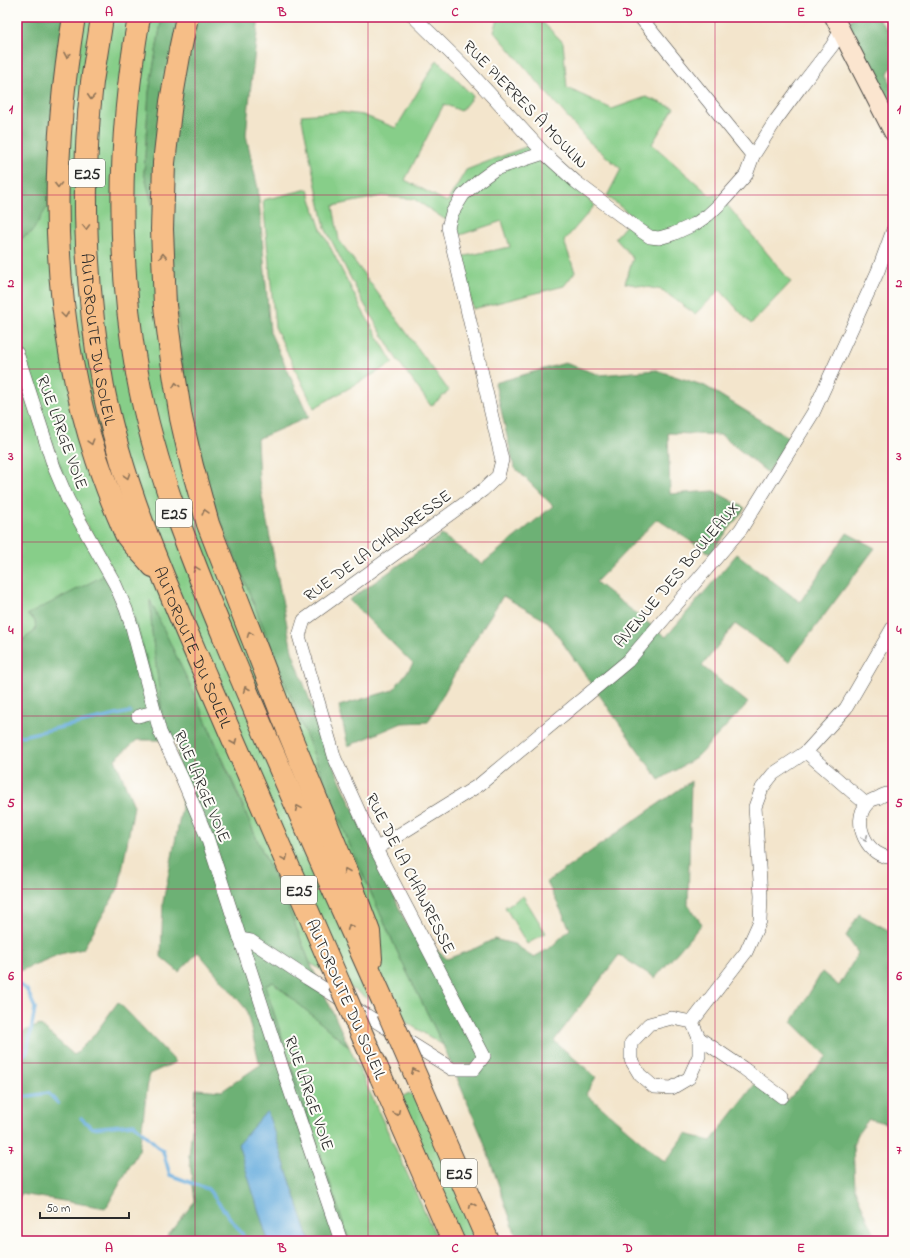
<svg xmlns="http://www.w3.org/2000/svg" width="910" height="1258" viewBox="0 0 910 1258" font-family="'Indie Flower',sans-serif">
  <style>
    .green { fill: #87ce89; stroke: #597c5a }
    .forest { fill: #6db175; stroke: #4c6e50 }
    .water { fill: #68adde; stroke: #4a6c84 }
    .lines { fill: none; stroke-linecap: round; stroke-linejoin: round }
    .stream { stroke: #68adde; stroke-width: 3.5 }
    .street-casing { stroke: #494743; stroke-width: 14 }
    .secondary-casing { stroke: #494743; stroke-width: 20 }
    .highway-casing { stroke: #494743; stroke-width: 24 }
    .street { stroke: #fff; stroke-width: 13 }
    .secondary { stroke: #fbe5cf; stroke-width: 18 }
    .highway { stroke: #f6be87; stroke-width: 22 }
    .highway-bridge-casing { stroke: #494743; stroke-width: 24; stroke-linecap: butt }
    .highway-bridge { stroke: #f6be87; stroke-width: 22 }
    .oneway { stroke: #907459 }
    .oneway2 { stroke: #a0a0a0 }
    .grid { fill: none; stroke: #c2185b; stroke-width: 1; stroke-opacity: 0.55 }
    .labels { text-anchor: middle; stroke-width: 4; stroke-linejoin: round; paint-order: stroke }
    .shield { fill: #fdfcf7; stroke: #6a6a68; stroke-width: 1 }
    .shield-label { font-size: 16px; font-weight: bold; fill: #2b2b2b }
    .street-label { font-size: 17px; fill: #2b2b2b; stroke: #fdfcf7 }
    .neatline { fill: none; stroke: #c2185b; stroke-width: 1.5 }
    .grid-label { font-size: 13px; text-anchor: middle; font-weight: bold; fill: #c2185b }
  </style>
  <rect width="100%" height="100%" fill="#fdfcf7"/>
  <filter id="ink" filterUnits="userSpaceOnUse"><feTurbulence type="fractalNoise" baseFrequency=".025" numOctaves="2"/><feDisplacementMap in="SourceGraphic" scale="8" xChannelSelector="R" yChannelSelector="G"/><feConvolveMatrix kernelMatrix="1 2 1 2 8 2 1 2 1" color-interpolation-filters="sRGB"/></filter>
  <filter id="wash" filterUnits="userSpaceOnUse"><feTurbulence type="fractalNoise" baseFrequency=".012" numOctaves="4" result="noise"/><feDisplacementMap in="SourceGraphic" scale="16" xChannelSelector="R" yChannelSelector="G"/><feGaussianBlur stdDeviation="0.9" result="paint"/><feColorMatrix in="noise" values="0 0 0 0 0 0 0 0 0 0 0 0 0 0 0 0 0 1.4 0 .05"/><feComposite in="paint" operator="in"/></filter>
  <g filter="url(#wash)">
    <rect width="100%" height="100%" fill="#f3e5cc"/>
    <g class="green">
      <path d="M67,17H162L149,92L144,173L176,293L184,384L206,484L351,848L401,960L443,1045L310,963L290,912L255,835L236,789L195,696L150,602L152,633L163,717L134,617L69,490L28,378L17,338V241L32,232Z"/>
      <path d="M499,17H537L563,42L567,88L612,109L646,97L674,108L652,144L711,196L718,194L791,282L751,324L720,290L695,314L662,290L625,283L633,258L615,238L633,217L607,196L621,169L587,140L494,31Z"/>
      <path d="M437,60L473,96L461,111L444,104L405,180L447,202L466,170L528,146L595,205L564,241L575,272L564,286L473,309L460,257L510,247L502,221L460,235L455,226L414,199L382,196L333,206L339,240L449,391L431,406L396,358L363,302L325,228L301,115L339,112L363,115L396,128Z"/>
      <path d="M308,189L320,227L362,310L393,363L314,408L275,327L263,200Z"/>
      <path d="M17,364L105,575L28,616C36,620 36,622 35,631L17,644Z"/>
      <path d="M523,896L546,933L527,944L505,907Z"/>
      <path d="M273,982L349,1047L438,1241H349L265,986Z"/>
      <path d="M409,1093L418,1099L480,1241H462L400,1098Z"/>
    </g>
    <g class="forest">
      <path d="M17,17H67L51,201L32,232L17,241Z"/>
      <path d="M162,17H259L251,84L246,135L258,189L270,332L309,417L257,439L259,481L292,651L333,765L407,925L447,959L476,948L494,939L514,944L534,957L550,948L570,929L547,882L691,781L688,905L702,924L655,978L619,955L554,1041L596,1077L586,1094L665,1162L686,1134L711,1141L755,1084L787,1101L827,1056L792,1022L822,972L839,986L858,953L846,936L859,914L888,930L893,925V1125L869,1119L859,1132L853,1145L855,1189L867,1218L878,1241H537L533,1232L529,1241H518L482,1137L443,1045L401,960L351,848L206,484L184,384L176,293L144,173L149,92Z"/>
      <path d="M858,17H877L893,36V65L888,73L891,90H893V116L850,28L851,19Z"/>
      <path d="M565,363L600,375L656,370L705,386L790,438L768,473L721,435L668,433L670,494L714,491L745,508L710,554L657,519L596,582L666,637L737,554L800,602L847,533L875,548L789,662L735,624L702,666L748,703L696,758L659,780L548,622L503,596L464,657L428,722L402,723L348,746L339,706L393,690L413,664L349,600L442,535L482,564L553,506L514,467L495,383Z"/>
      <path d="M105,575L134,617L162,712L152,633L150,600L195,696L255,835L290,912L310,963L349,1047L273,982L265,986L349,1241H163L195,1201L189,1156L196,1089L222,1091L260,1065L246,1009L198,952L179,972L161,957L163,902L182,807L176,740H137L115,759L134,806L119,887L83,949L60,954L17,972V644L35,631C36,620 36,620 27,615Z"/>
      <path d="M118,1002L176,1062L149,1074L139,1150L106,1208L21,1194L17,1202V1034L40,1025L74,1055L94,1035Z"/>
    </g>
    <path class="water" d="M267,1111L310,1241H268L238,1144Z"/>
    <g class="lines">
      <g class="stream">
        <path d="M17,737L130,712"/>
        <path d="M17,983L27,990L35,1008L27,1052L17,1060"/>
        <path d="M17,1098L48,1093L58,1103"/>
        <path d="M81,1118L92,1128L134,1124L163,1151L170,1175L208,1189L243,1235"/>
      </g>
    </g>
  </g>
  <g filter="url(#ink)">
    <g class="lines">
      <g class="street-casing">
        <g id="street">
          <path d="M414,17L466,68L544,153L576,182L641,231L650,237L659,238L673,234L695,224L708,215L723,201L746,175L753,156L776,120L801,86L832,46L841,30"/>
          <path d="M640,17L753,156"/>
          <path d="M17,353L54,467L68,500L115,584L126,609L132,627L160,732L183,780L207,837L283,1070L341,1241"/>
          <path d="M138,716L154,712"/>
          <path d="M806,752L866,804"/>
          <path d="M893,794C888,793 882,795 878,798C874,799 869,801 867,804C850,822 869,860 893,857"/>
          <path d="M376,849L479,785L628,661L741,529L813,413L878,271L893,230"/>
          <path d="M240,939L251,941L307,978L452,1069H474L484,1056L376,849L335,759L299,636L304,620L483,490L498,476L502,460L448,227L452,213L463,195L480,180L495,169L544,153"/>
          <path d="M672,1018L692,1022L699,1038V1056L689,1078L672,1088L654,1087L640,1075L631,1060V1043L649,1024Z"/>
          <path d="M692,1022L746,952L760,921L761,896L755,807L762,788L773,774L806,752L846,708L893,627"/>
          <path d="M699,1038L743,1068L782,1097"/>
        </g>
      </g>
      <g class="secondary-casing">
        <path id="secondary" d="M834,17L893,132"/>
      </g>
      <g class="highway-casing">
        <g id="highway">
          <path d="M74,17C49,164 50,318 97,460C104,480 111,500 120,520C122,525 124,531 127,536C135,547 145,556 153,566"/>
          <path id="s1" d="M102,17C99,39 95,61 92,82C81,180 85,290 103,387C123,489 166,584 207,679C251,780 295,881 339,983"/>
          <path d="M139,17C118,137 116,253 137,373C155,473 195,567 234,661C283,779 336,895 388,1012"/>
          <path d="M187,17L180,50L171,102L164,163L162,229L165,306L172,361L181,418L192,466L208,524L290,735L348,876L369,932L371,959"/>
          <path d="M381,1077L453,1241"/>
          <path d="M429,1106L488,1241"/>
        </g>
      </g>
      <use href="#street" class="street"/>
      <use href="#secondary" class="secondary"/>
      <use href="#highway" class="highway"/>
      <g class="highway-bridge-casing">
        <g id="highway-bridge">
          <path d="M339,983L381,1077"/>
          <path d="M388,1012L429,1106"/>
        </g>
      </g>
      <use href="#highway-bridge" class="highway-bridge"/>
    </g>
    <defs><path id="oneway-chevron" d="M-2-3.5L2.5 0L-2 3.5" fill="none" stroke-width="1.6" stroke-linecap="round" stroke-linejoin="round"/></defs>
    <g class="oneway">
      <use href="#oneway-chevron" transform="translate(67 55) rotate(100)"/>
      <use href="#oneway-chevron" transform="translate(91 97) rotate(94)"/>
      <use href="#oneway-chevron" transform="translate(58 185) rotate(91)"/>
      <use href="#oneway-chevron" transform="translate(86 227) rotate(89)"/>
      <use href="#oneway-chevron" transform="translate(163 256) rotate(-93)"/>
      <use href="#oneway-chevron" transform="translate(65 315) rotate(83)"/>
      <use href="#oneway-chevron" transform="translate(176 385) rotate(-100)"/>
      <use href="#oneway-chevron" transform="translate(91 442) rotate(73)"/>
      <use href="#oneway-chevron" transform="translate(127 476) rotate(73)"/>
      <use href="#oneway-chevron" transform="translate(205 512) rotate(-106)"/>
      <use href="#oneway-chevron" transform="translate(196 569) rotate(-111)"/>
      <use href="#oneway-chevron" transform="translate(250 634) rotate(-111)"/>
      <use href="#oneway-chevron" transform="translate(246 689) rotate(-113)"/>
      <use href="#oneway-chevron" transform="translate(234 742) rotate(67)"/>
      <use href="#oneway-chevron" transform="translate(298 808) rotate(-114)"/>
      <use href="#oneway-chevron" transform="translate(285 858) rotate(66)"/>
      <use href="#oneway-chevron" transform="translate(346 871) rotate(-112)"/>
      <use href="#oneway-chevron" transform="translate(350 927) rotate(-114)"/>
      <use href="#oneway-chevron" transform="translate(414 1071) rotate(-114)"/>
      <use href="#oneway-chevron" transform="translate(397 1113) rotate(66)"/>
      <use href="#oneway-chevron" transform="translate(472 1205) rotate(-113)"/>
    </g>
    <use class="oneway2" href="#oneway-chevron" transform="translate(865 838) rotate(66)"/>
  </g>
  <path class="grid" d="M195,17V1241M368,17V1241M542,17V1241M715,17V1241M17,195H893M17,369H893M17,542H893M17,716H893M17,889H893M17,1063H893"/>
  <g class="labels">
    <g class="shield">
      <rect x="69" y="159" width="36" height="28" rx="3"/>
      <rect x="156" y="499" width="36" height="28" rx="3"/>
      <rect x="281" y="876" width="36" height="28" rx="3"/>
      <rect x="441" y="1159" width="36" height="28" rx="3"/>
    </g>
    <g class="shield-label">
      <text x="87" y="179">E25</text>
      <text x="174" y="519">E25</text>
      <text x="299" y="896">E25</text>
      <text x="459" y="1179">E25</text>
    </g>
    <g class="street-label">
      <text transform="translate(526 104) rotate(46)" y="6">RUE PIERRES À MOULIN</text>
      <text dy="6" stroke="none"><textPath href="#s1" startOffset="324">AUTOROUTE DU SOLEIL</textPath></text>
      <text transform="translate(63 432) rotate(70)" y="6">RUE LARGE VOIE</text>
      <text transform="translate(377 545) rotate(-36)" y="6">RUE DE LA CHAWRESSE</text>
      <text transform="translate(676 574) rotate(-50)" y="6">AVENUE DES BOULEAUX</text>
      <text dy="6" stroke="none"><textPath href="#s1" startOffset="648">AUTOROUTE DU SOLEIL</textPath></text>
      <text transform="translate(203 786) rotate(67)" y="6">RUE LARGE VOIE</text>
      <text transform="translate(411 873) rotate(63)" y="6">RUE DE LA CHAWRESSE</text>
      <text transform="translate(347 999) rotate(66)" y="6">AUTOROUTE DU SOLEIL</text>
      <text transform="translate(310 1093) rotate(71)" y="6">RUE LARGE VOIE</text>
    </g>
  </g>
  <rect width="910" height="1258" fill="none" stroke="#fdfcf7" stroke-width="44"/>
  <path d="M40 1212v6h89v-6" fill="none" stroke="#2b2b2b" stroke-width="2"/>
  <text x="46" y="1212" font-size="12" fill="#2b2b2b" stroke="#fdfcf7" stroke-width="3" paint-order="stroke">50 m</text>
  <rect x="22" y="22" width="866" height="1214" class="neatline"/>
  <g class="grid-label">
    <text x="109" y="16">A</text>
    <text x="282" y="16">B</text>
    <text x="455" y="16">C</text>
    <text x="628" y="16">D</text>
    <text x="801" y="16">E</text>
    <text x="11" y="113">1</text>
    <text x="899" y="113">1</text>
    <text x="11" y="287">2</text>
    <text x="899" y="287">2</text>
    <text x="11" y="460">3</text>
    <text x="899" y="460">3</text>
    <text x="11" y="634">4</text>
    <text x="899" y="634">4</text>
    <text x="11" y="807">5</text>
    <text x="899" y="807">5</text>
    <text x="11" y="980">6</text>
    <text x="899" y="980">6</text>
    <text x="11" y="1154">7</text>
    <text x="899" y="1154">7</text>
    <text x="109" y="1252">A</text>
    <text x="282" y="1252">B</text>
    <text x="455" y="1252">C</text>
    <text x="628" y="1252">D</text>
    <text x="801" y="1252">E</text>
  </g>
</svg>
